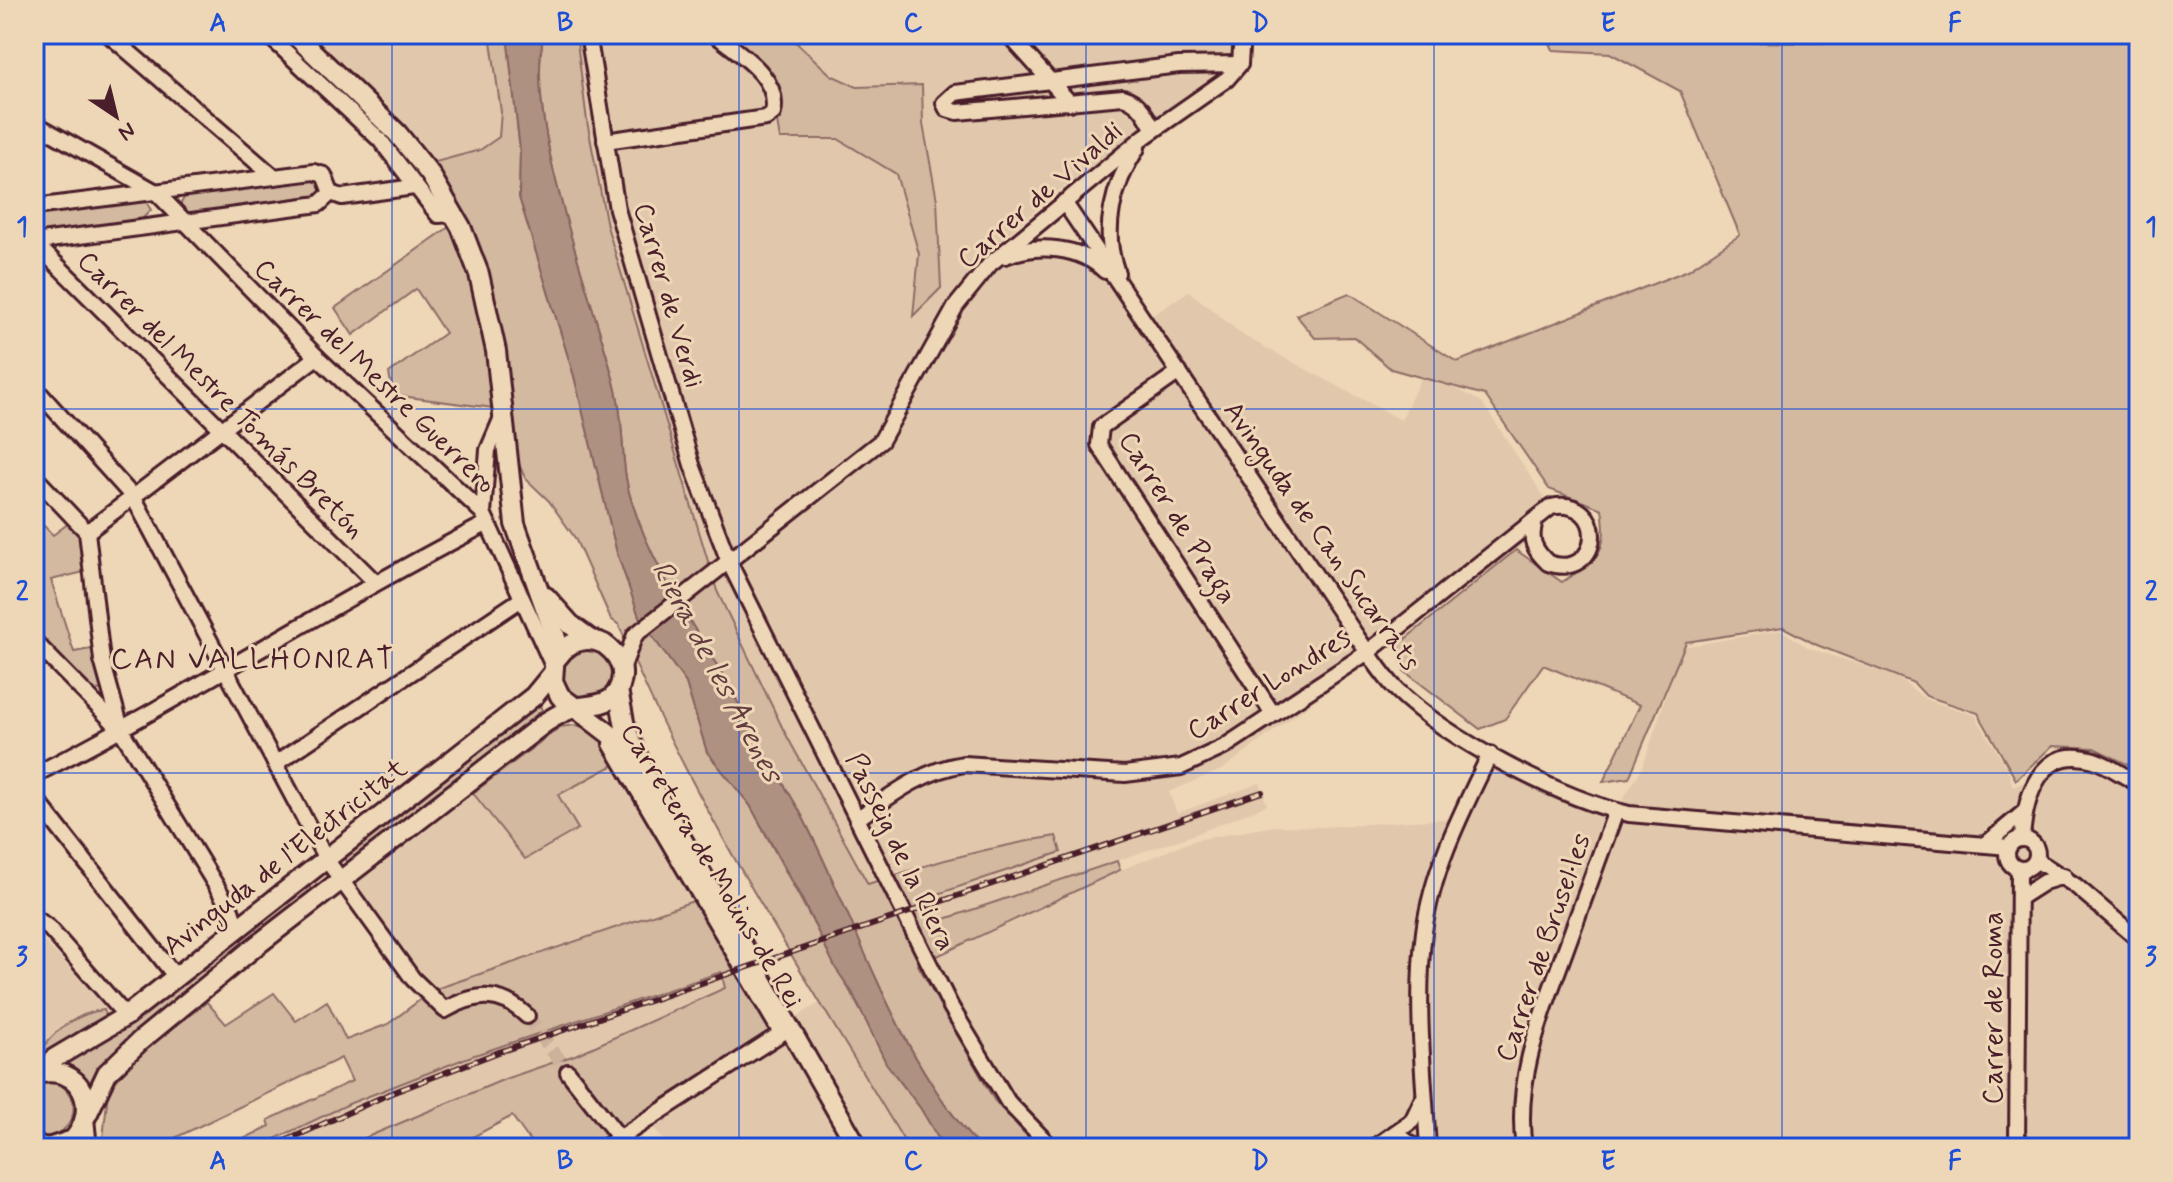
<svg xmlns="http://www.w3.org/2000/svg" width="2173" height="1182" viewBox="0 0 2173 1182" font-family="Mynerve,sans-serif">
  <style>
    .built { fill: #e1c8ac }
    .green { fill: #d3b9a0; stroke: #8e6c66; stroke-width: 2 }
    .water { fill: #af9181; stroke: #87635f; stroke-width: 2 }
    .lines { fill: none; stroke-linecap: round; stroke-linejoin: round }
    .street-tunnel { stroke: #cdb29b; stroke-width: 14; stroke-dasharray: 14 7; stroke-linecap: butt }
    .street-casing { stroke: #4a1f2b; stroke-width: 20 }
    .secondary-casing { stroke: #4a1f2b; stroke-width: 24 }
    .street { stroke: #eed7b7; stroke-width: 14 }
    .secondary { stroke: #eed7b7; stroke-width: 18 }
    .rail-casing { stroke: #4a1f2b; stroke-width: 6 }
    .rail { stroke: #eed7b7; stroke-width: 3; stroke-dasharray: 9; stroke-linecap: butt }
    .grid { fill: none; stroke: #1d4ed8; stroke-width: 2; stroke-opacity: 0.55 }
    .labels { text-anchor: middle; stroke-width: 6; stroke-linejoin: round; paint-order: stroke }
    .street-label { font-size: 28px; fill: #4a1f2b; stroke: #eed7b7 }
    .neighbourhood-label { font-size: 30px; letter-spacing: 2px; fill: #4a1f2b; stroke: #eed7b7 }
    .water-label { font-size: 30px; font-style: italic; fill: #633c40; stroke: #eed7b7 }
    .neatline { fill: none; stroke: #1d4ed8; stroke-width: 3 }
    .grid-label { font-size: 26px; text-anchor: middle; font-weight: bold; fill: #1d4ed8 }
  </style>
  <rect width="100%" height="100%" fill="#eed7b7"/>
  <filter id="ink" filterUnits="userSpaceOnUse"><feTurbulence type="fractalNoise" baseFrequency=".0125" numOctaves="2"/><feDisplacementMap in="SourceGraphic" scale="16" xChannelSelector="R" yChannelSelector="G"/><feConvolveMatrix kernelMatrix="1 2 1 2 8 2 1 2 1" color-interpolation-filters="sRGB"/></filter>
  <g filter="url(#ink)">
    <g class="built">
      <path d="M277,34H490L501,112L499,137L494,144L480,150L413,168L379,127Z"/>
      <path d="M576,34H715L771,87L780,139H838L896,174L919,254L913,314L941,287L937,200L923,124L922,85L857,87L831,75L787,34H1242L1240,64L1144,137L1055,193L992,248L1003,266L1040,254L1072,258L1089,267L1113,290L1137,326L1189,291L1244,336L1401,420L1424,372L1482,402L1544,497L1522,546L1223,769L1169,792L1177,813L1260,783L1267,805L1193,835L932,923L923,899L1061,852L1056,837L898,871L868,885L783,729L717,591L607,226L587,121Z"/>
      <path d="M1781,630L1809,648L1898,677L1925,699L1975,715L2008,770L2013,787L2077,758L2139,784V1148H1038L994,1100L918,965L1120,870L1195,840L1275,826L1321,827L1458,818L1490,754L1616,811L1643,766L1682,647Z"/>
      <path d="M625,759L705,897L433,990L353,886L473,793L525,858L558,795Z"/>
      <path d="M34,930L115,1016L73,1042L34,1058Z"/>
      <path d="M721,972L726,988L575,1055L505,1079L341,1148H256L351,1103L469,1057Z"/>
      <path d="M821,1002L908,1148H669L642,1112Z"/>
    </g>
    <g class="green">
      <path d="M490,34H507L520,151L519,197L574,376L617,553L640,619L686,683L707,752L750,805L895,1075L921,1109L944,1148L907,1146C806,976 693,808 619,625L611,619L575,538L549,501L525,478L519,464L495,465L493,408L393,395L389,373L445,333L416,289L353,335L335,308L449,227L413,168L480,150L499,137L501,112Z"/>
      <path d="M544,34H576L587,121L607,226L717,591L783,729L868,884C930,862 990,847 1056,836L1061,852L923,899L933,923L1117,861L1120,870L918,965L994,1100L1038,1148H980C893,1052 858,922 799,810C786,787 771,765 758,742C745,719 735,694 721,672C687,616 650,562 631,499C620,465 625,426 616,390C594,298 522,122 544,34Z"/>
      <path d="M715,34H787L831,75L857,87L922,85L923,124L937,200L941,288L913,316L919,254L896,174L838,139H780L771,87Z"/>
      <path d="M1546,34H1732L1733,42L1823,43L1837,34H2139V770L2094,748L2052,746L2016,780L1978,713L1926,696L1914,683L1817,645L1783,627L1686,642L1629,778L1603,782L1640,705L1543,665L1505,719L1480,729L1404,671L1399,644L1516,550L1562,582C1597,560 1609,553 1602,509L1549,489L1485,395L1391,369L1354,337L1315,338L1296,315L1349,293L1457,362L1688,270L1740,235L1680,91L1610,53L1553,50Z"/>
      <path d="M315,176L325,190L318,199L193,214L187,213L180,205L187,193Z"/>
      <path d="M145,200L151,210L140,221L34,235V211Z"/>
      <path d="M34,516L53,535L69,523L79,536L84,572L51,580L74,652L96,648L101,689L91,693L34,632Z"/>
      <circle cx="587" cy="673" r="24"/>
      <path d="M538,702L542,710L356,860L351,863L342,858L344,853Z"/>
      <path d="M575,725L591,729L625,759L558,795L578,829L525,859L473,793L560,727Z"/>
      <path d="M304,885H309L312,893L91,1091L60,1067L61,1063L113,1034Z"/>
      <path d="M705,897L779,1024L642,1112L592,1148H535L512,1116L452,1148H341L505,1079L575,1055L725,988L721,972L469,1057L351,1103L256,1148H225L270,1126L268,1120L352,1081L341,1058L154,1148H102L108,1092L134,1058L207,1002L226,1024L274,993L296,1021L327,1001L346,1040L388,1024L433,990Z"/>
      <path d="M104,1010L106,1016L40,1055C48,1033 79,1012 104,1010Z"/>
      <path d="M54,1081C90,1098 72,1145 34,1135V1083Z"/>
    </g>
    <path class="water" d="M507,34H544C522,122 594,298 616,390C625,426 620,465 631,499C650,562 687,616 721,672C735,694 745,719 758,742C771,765 786,787 799,810C858,922 893,1052 980,1148H944L921,1109L886,1063L852,992L836,969L802,899L750,805L707,752L686,683L640,619L617,553L574,376L519,197L520,151Z"/>
    <g class="lines">
      <path class="street-tunnel" d="M527,1016L568,1072"/>
      <g class="street-casing">
        <g id="street">
          <path d="M108,34L274,177"/>
          <path d="M267,34L380,140L438,215L454,214"/>
          <path d="M588,34L617,209L692,465L729,562L951,1007L1008,1102L1052,1148"/>
          <path d="M1008,34L1070,103"/>
          <path d="M34,123L156,192L317,357L483,513L553,666"/>
          <path d="M1154,130C1146,115 1140,102 1123,97L957,112L947,109L944,103L955,93L1179,65L1240,64"/>
          <path d="M605,141L766,118L773,113C781,77 739,54 715,34"/>
          <path d="M331,193L342,197L414,187"/>
          <path d="M1064,202L1357,637C1370,655 1382,675 1398,691C1449,740 1560,798 1629,814L2009,847"/>
          <path d="M34,207L314,172L324,175L331,193L319,204L34,242"/>
          <path d="M34,242L374,581"/>
          <path d="M1005,256C1037,243 1080,246 1105,271"/>
          <path d="M1117,273C1101,230 1113,185 1137,148"/>
          <path d="M1179,372L1101,427L1099,445L1273,714"/>
          <path d="M34,387L134,498L326,859L413,979L445,1010C476,993 500,990 527,1016"/>
          <path d="M34,476L87,532L102,660L120,725"/>
          <path d="M483,513L488,450L503,415"/>
          <path d="M87,532L317,357"/>
          <path d="M34,641L121,730L231,910L237,929"/>
          <path d="M622,669L635,635L881,441L956,306L990,264L1144,137L1227,79L1240,64L1242,34"/>
          <path d="M611,744L781,1033"/>
          <path d="M275,764L520,600"/>
          <path d="M38,773C190,695 334,602 486,524"/>
          <path d="M36,799L175,976"/>
          <path d="M857,819C890,796 923,770 964,764L1125,774L1181,767L1224,747L1368,652L1551,507C1609,495 1603,582 1548,563C1534,550 1529,540 1535,521"/>
          <path d="M2022,838C2025,798 2039,743 2094,760C2109,765 2125,777 2139,784"/>
          <circle cx="2022" cy="854" r="15"/>
          <path d="M1986,844L2023,813"/>
          <path d="M2036,860L2076,886L2139,940"/>
          <path d="M2019,898L2044,882L2064,876"/>
          <path d="M34,917L49,928L126,1016"/>
          <path d="M568,1072L618,1136"/>
          <path d="M86,1118L89,1148"/>
          <path d="M1390,1138L1401,1137L1416,1148"/>
          <path d="M604,1148L788,1029"/>
          <path d="M1373,1148L1412,1121L1422,1100"/>
          <path d="M1428,1148C1424,1077 1415,1003 1424,932C1432,869 1463,810 1490,754"/>
          <path d="M1524,1148C1514,1079 1542,1014 1565,951C1582,904 1599,858 1616,811"/>
          <path d="M2017,1148L2019,869"/>
        </g>
      </g>
      <g class="secondary-casing">
        <g id="secondary">
          <path d="M294,34L397,133L430,174L461,227L479,274L496,351L515,524L556,638L553,681L560,696L612,736L646,776"/>
          <path d="M546,597L570,624L590,639"/>
          <path d="M618,690L625,727L646,776L858,1148"/>
          <path d="M42,1073L55,1058L126,1016L534,696L553,673"/>
          <path d="M87,1115L107,1073L140,1041L252,949L546,722C554,717 565,710 575,708C597,704 619,706 622,676C623,662 615,652 604,644C585,635 569,641 557,658"/>
          <path d="M34,1145L48,1148L73,1140C101,1108 81,1063 37,1074"/>
        </g>
      </g>
      <use href="#street" class="street"/>
      <use href="#secondary" class="secondary"/>
      <g class="rail-casing">
        <path id="rail" d="M270,1148L389,1094L496,1053L1262,792"/>
      </g>
      <use href="#rail" class="rail"/>
    </g>
  </g>
  <path class="grid" d="M392,34V1148M739,34V1148M1086,34V1148M1434,34V1148M1782,34V1148M34,409H2139M34,773H2139"/>
  <g class="labels">
    <g class="street-label">
      <text transform="translate(1039 194) rotate(-41)" y="10">Carrer de Vivaldi</text>
      <text transform="translate(670 295) rotate(74)" y="10">Carrer de Verdi</text>
      <text transform="translate(376 375) rotate(44)" y="10">Carrer del Mestre Guerrero</text>
      <text transform="translate(222 394) rotate(45)" y="10">Carrer del Mestre Tomás Bretón</text>
      <text transform="translate(1179 517) rotate(58)" y="10">Carrer de Praga</text>
      <text transform="translate(1323 535) rotate(55)" y="10">Avinguda de Can Sucarrats</text>
      <text transform="translate(1268 683) rotate(-32)" y="10">Carrer Londres</text>
      <text transform="translate(902 851) rotate(64)" y="10">Passeig de la Riera</text>
      <text transform="translate(284 856) rotate(-38)" y="10">Avinguda de l'Electricitat</text>
      <text transform="translate(713 865) rotate(59)" y="10">Carretera de Molins de Rei</text>
      <text transform="translate(1542 947) rotate(-71)" y="10">Carrer de Brusel·les</text>
      <text transform="translate(1992 1008) rotate(-90)" y="10">Carrer de Roma</text>
    </g>
    <g class="neighbourhood-label">
      <text x="253" y="668">CAN VALLHONRAT</text>
    </g>
    <g class="water-label">
      <text transform="translate(718 671) rotate(62)" y="10">Riera de les Arenes</text>
    </g>
  </g>
  <rect width="2173" height="1182" fill="none" stroke="#eed7b7" stroke-width="88"/>
  <g transform="translate(116 116) rotate(145)" stroke="#eed7b7" stroke-width="6" paint-order="stroke">
  <path d="M0-6L14 30L0 20L-14 30Z" fill="#4a1f2b"/>
  <text y="-12" font-size="22" font-weight="bold" text-anchor="middle" fill="#4a1f2b">N</text>
  </g>
  <rect x="44" y="44" width="2085" height="1094" class="neatline"/>
  <g class="grid-label">
    <text x="218" y="31">A</text>
    <text x="565" y="31">B</text>
    <text x="913" y="31">C</text>
    <text x="1260" y="31">D</text>
    <text x="1608" y="31">E</text>
    <text x="1955" y="31">F</text>
    <text x="22" y="235">1</text>
    <text x="2151" y="235">1</text>
    <text x="22" y="600">2</text>
    <text x="2151" y="600">2</text>
    <text x="22" y="965">3</text>
    <text x="2151" y="965">3</text>
    <text x="218" y="1169">A</text>
    <text x="565" y="1169">B</text>
    <text x="913" y="1169">C</text>
    <text x="1260" y="1169">D</text>
    <text x="1608" y="1169">E</text>
    <text x="1955" y="1169">F</text>
  </g>
</svg>
